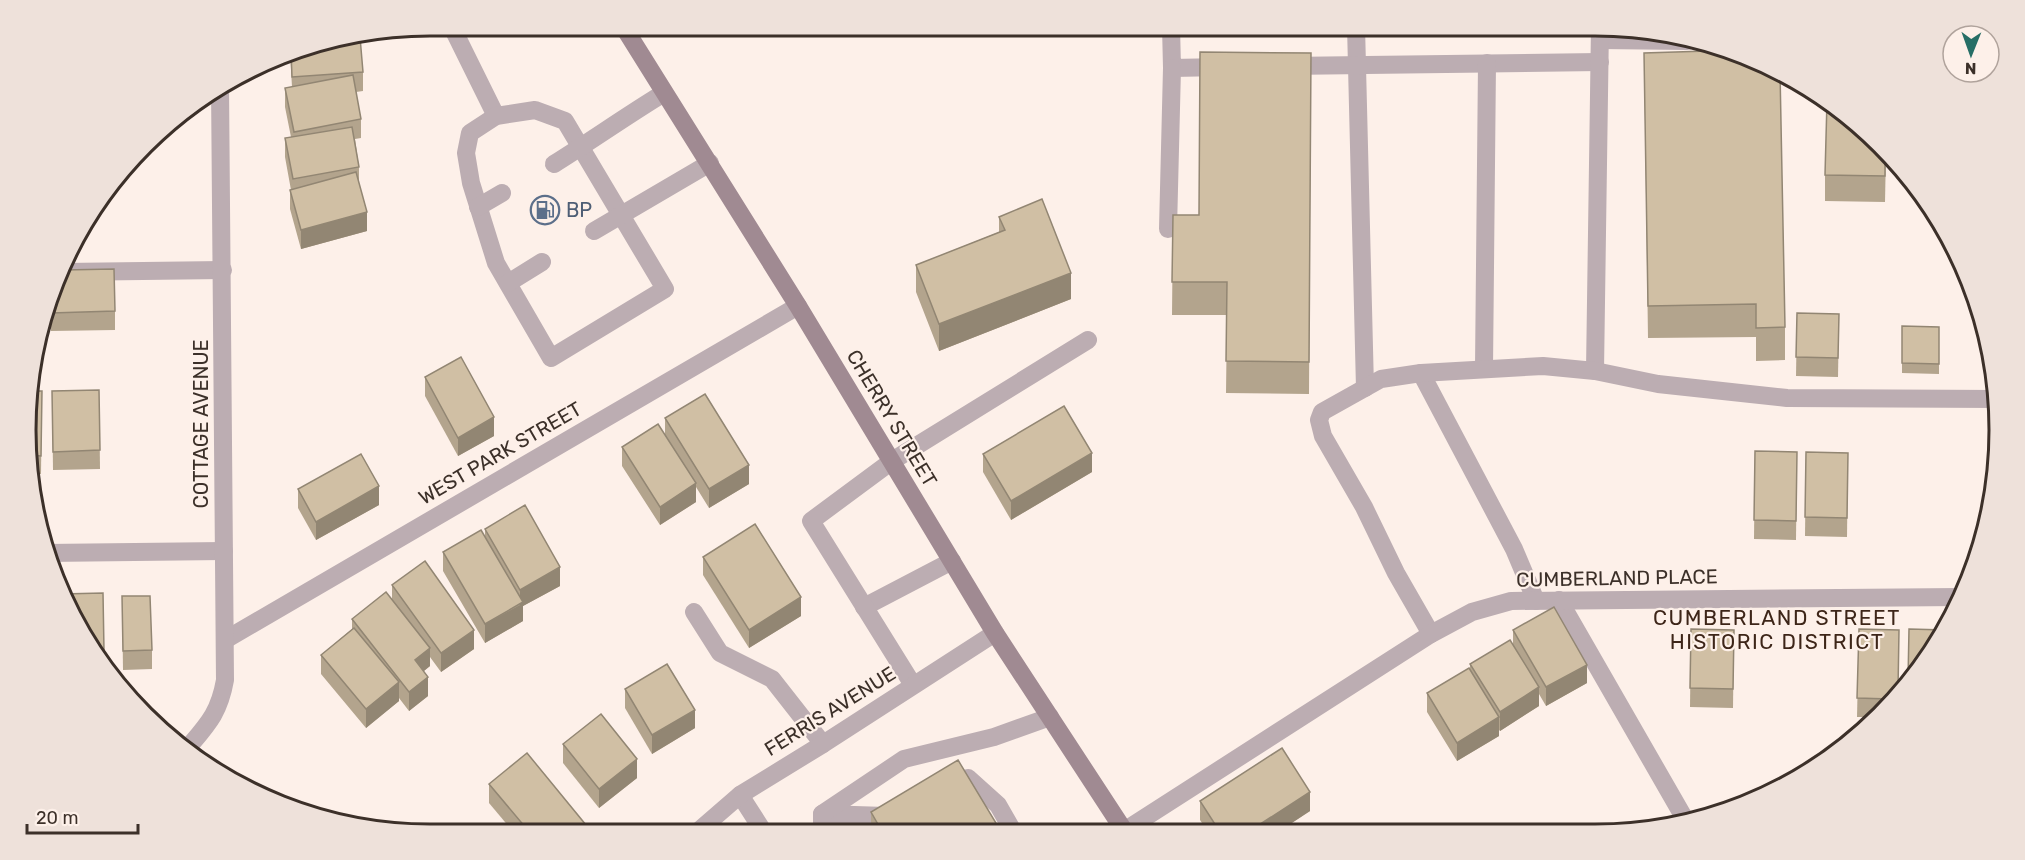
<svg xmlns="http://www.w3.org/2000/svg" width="2025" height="860" viewBox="0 0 2025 860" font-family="Rubik,sans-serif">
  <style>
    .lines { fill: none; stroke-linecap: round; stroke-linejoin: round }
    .lane { stroke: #bcadb2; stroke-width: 18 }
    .street { stroke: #bcadb2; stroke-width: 18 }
    .secondary { stroke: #a08a92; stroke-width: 18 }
    .wall { fill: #b3a48d }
    .shaded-wall { fill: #928673 }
    .building { fill: #d0bfa4; stroke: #928673; stroke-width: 1.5 }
    .labels { text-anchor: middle; stroke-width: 4.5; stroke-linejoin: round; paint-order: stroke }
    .service-label { font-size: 20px; fill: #4e5e75; stroke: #fdf0e9; text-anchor: start }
    .street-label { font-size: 20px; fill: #3c3029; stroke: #fdf0e9 }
    .neighbourhood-label { font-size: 21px; letter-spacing: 1.5px; fill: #3d2518; stroke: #fdf0e9 }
    .rim { fill: none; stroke: #3c3029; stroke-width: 3 }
  </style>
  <rect width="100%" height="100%" fill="#fdf0e9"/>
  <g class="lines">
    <g class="lane">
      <path d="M455,26V33L496,116"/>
      <path d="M1171,26L1172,68L1223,67"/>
      <path d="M1356,26L1365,388"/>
      <path d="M1600,40L1687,41"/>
      <path d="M1286,66L1600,62"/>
      <path d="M535,110L565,121L665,289L551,358L496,263L471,183L466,153L470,133L496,116Z"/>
      <path d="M554,164C591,141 626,116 664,93"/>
      <path d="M478,207L502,193"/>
      <path d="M1168,229L1172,68"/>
      <path d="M594,231L710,163"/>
      <path d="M63,272L223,270"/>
      <path d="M508,283L542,262"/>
      <path d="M1484,368L1487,63"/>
      <path d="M1595,371L1600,26"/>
      <path d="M1421,373L1514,549L1536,601"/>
      <path d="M1559,600L1686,821"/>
      <path d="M864,607L952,561"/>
      <path d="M694,612L720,653L772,679L823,744"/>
      <path d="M1431,634L1396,573L1364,507L1323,436L1319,420L1322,412L1381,379L1421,373L1543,366L1595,371L1658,384L1787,398L1998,399"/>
      <path d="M913,685L811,521L892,461L1088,340"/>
      <path d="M946,782L968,778L998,805L1014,833"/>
      <path d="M740,795L765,834"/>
      <path d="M822,814L886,816L894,810"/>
      <path d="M822,833V814L904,759L994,737L1050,717"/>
    </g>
    <g class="street">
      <path d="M45,553L224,551"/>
      <path d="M225,640L798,306"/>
      <path d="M186,750C207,725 219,714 225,680L220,85"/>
      <path d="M1124,831L1431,634L1472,612L1511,601L1960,597"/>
      <path d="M695,834L740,795L823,744L995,633"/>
    </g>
    <path class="secondary" d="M623,26L798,306L995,633L1125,832"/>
  </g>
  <g class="wall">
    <path d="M300,47L363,72V91L356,92L361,119V138L355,139L359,167V186L367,231L301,249L290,209V190H291L285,157V138L291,137L285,107V88L292,87L290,52Z"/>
    <path d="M1311,53L1309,394L1226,393L1227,315H1172L1173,215H1199Z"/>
    <path d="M1644,53L1785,327V360L1756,361V337L1648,338Z"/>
    <path d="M164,125V135L155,136L164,126Z"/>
    <path d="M1862,126L1886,152L1885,202L1825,201V175Z"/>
    <path d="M999,217L1071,299L939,351L916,292V265L999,232Z"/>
    <path d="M64,270L115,311V330L51,331L50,307Z"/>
    <path d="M1797,313L1839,314L1838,377L1796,376Z"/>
    <path d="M1902,326L1939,327V374L1902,373Z"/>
    <path d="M425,377L494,436L458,456L425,396Z"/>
    <path d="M99,390L100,469L53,470L52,391Z"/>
    <path d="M32,391H42L41,474H29Z"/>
    <path d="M665,418L749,484L709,508L696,487V502L660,525L622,466V447L665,435Z"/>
    <path d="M1755,451L1797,452L1796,540L1754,539Z"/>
    <path d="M1806,452L1848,453L1847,537L1805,536Z"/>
    <path d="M983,454L1092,472L1011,520L983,472Z"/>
    <path d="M298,489L379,505L316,540L298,508Z"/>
    <path d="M485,529L560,586L523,606V621L485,643L443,571V552L485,536Z"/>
    <path d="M703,557L801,616L749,648L703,575Z"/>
    <path d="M392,585L474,649L441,672L430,657V666L424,671L428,696L409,711L399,698V701L366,728L321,674V655L352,629V619L392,599Z"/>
    <path d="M103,593L104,662L80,632Z"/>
    <path d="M122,596L152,650V669L123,670Z"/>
    <path d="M1691,629L1734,630L1733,708L1690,707Z"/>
    <path d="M1859,629L1899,690L1873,717H1857Z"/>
    <path d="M1513,630L1587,683L1546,706L1539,694V706L1500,731L1499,730V736L1457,761L1427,712V693L1470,670V664L1513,645Z"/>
    <path d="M625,689L695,728L652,754L625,708Z"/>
    <path d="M563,744L637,778L599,808L563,763Z"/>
    <path d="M489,784L586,834H515L489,803Z"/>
    <path d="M1200,801L1310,811L1278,832H1208L1200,820Z"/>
    <path d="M871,812L1002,833H871Z"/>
  </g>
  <g class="shaded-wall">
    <path d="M367,212V231L301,249V230Z"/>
    <path d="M1071,273V299L939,351V324Z"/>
    <path d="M494,417V436L458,456V438Z"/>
    <path d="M1092,453V472L1011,520V501Z"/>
    <path d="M749,465V484L709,508V489Z"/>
    <path d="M696,483V502L660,525V507Z"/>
    <path d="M379,486V505L316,540V522Z"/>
    <path d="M560,567V586L523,606V621L485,643V624L520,605V590Z"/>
    <path d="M801,597V616L749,648V630Z"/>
    <path d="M474,630V649L441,672V653Z"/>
    <path d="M430,648V666L415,678V660Z"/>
    <path d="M1587,665V683L1546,706V687Z"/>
    <path d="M428,677V696L409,711V692Z"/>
    <path d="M399,682V701L366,728V709Z"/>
    <path d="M1539,687V706L1500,731V712Z"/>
    <path d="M695,710V728L652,754V735Z"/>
    <path d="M1499,717V736L1457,761V743Z"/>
    <path d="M637,759V778L599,808V789Z"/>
    <path d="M1310,792V811L1278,832H1248Z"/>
    <path d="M586,825V834H575Z"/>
  </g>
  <g class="building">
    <path d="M360,37L363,72L292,77L291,51L300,47Z"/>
    <path d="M1707,44L1725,47L1780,72L1785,327L1756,328V304L1648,306L1644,53L1707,51Z"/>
    <path d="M1200,52L1311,53L1309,362L1226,361L1227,282H1172L1173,215H1199Z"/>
    <path d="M353,75L361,119L294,132L285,88Z"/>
    <path d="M1827,101L1862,126L1885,151V176L1825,175Z"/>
    <path d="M352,127L359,167L293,179L285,138Z"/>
    <path d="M356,172L367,212L301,230L290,190Z"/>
    <path d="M1042,199L1071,273L939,324L916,265L1005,230L999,217Z"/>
    <path d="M114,269L115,311L51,313L50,305L64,270Z"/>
    <path d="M1797,313L1839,314L1838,358L1796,357Z"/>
    <path d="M1902,326L1939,327V364L1902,363Z"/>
    <path d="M461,357L494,417L458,438L425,377Z"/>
    <path d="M99,390L100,450L53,452L52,391Z"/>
    <path d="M32,391H42L41,456L30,455Z"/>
    <path d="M705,394L749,465L709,489L665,418Z"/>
    <path d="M1064,406L1092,453L1011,501L983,454Z"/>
    <path d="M658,424L696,483L660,507L622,447Z"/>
    <path d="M1755,451L1797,452L1796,521L1754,520Z"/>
    <path d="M1806,452L1848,453L1847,518L1805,517Z"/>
    <path d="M361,454L379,486L316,522L298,489Z"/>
    <path d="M525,505L560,567L520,590L485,529Z"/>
    <path d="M755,524L801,597L749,630L703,557Z"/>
    <path d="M481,530L523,602L485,624L443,552Z"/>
    <path d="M425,561L474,630L441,653L392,585Z"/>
    <path d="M386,592L430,648L415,660L428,677L409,692L352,619Z"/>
    <path d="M103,593L104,651H95L80,632L62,594Z"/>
    <path d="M122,596H150L152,650L123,651Z"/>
    <path d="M1554,607L1587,665L1546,687L1513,630Z"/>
    <path d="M354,628L399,682L366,709L321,655Z"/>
    <path d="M1691,629L1734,630L1733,689L1690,688Z"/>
    <path d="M1859,629L1899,630L1898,690L1890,699L1857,698Z"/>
    <path d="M1909,629L1944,630L1931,655L1908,680Z"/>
    <path d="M1510,640L1539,687L1500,712L1470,664Z"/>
    <path d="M667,664L695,710L652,735L625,689Z"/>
    <path d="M1469,668L1499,717L1457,743L1427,693Z"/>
    <path d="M601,714L637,759L599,789L563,744Z"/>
    <path d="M1282,748L1310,792L1248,832H1220L1200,801Z"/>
    <path d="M527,753L586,825L575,834H531L489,784Z"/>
    <path d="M958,760L1002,833H883L871,812Z"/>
  </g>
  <defs>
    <g id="fuel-ring" transform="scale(1.5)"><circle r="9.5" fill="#fdf0e9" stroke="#5c6f8a" stroke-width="1.5"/><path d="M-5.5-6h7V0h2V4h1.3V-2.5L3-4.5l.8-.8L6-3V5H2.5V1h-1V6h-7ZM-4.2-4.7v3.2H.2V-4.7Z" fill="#5c6f8a"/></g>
  </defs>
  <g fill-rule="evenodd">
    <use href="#fuel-ring" x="545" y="210"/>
  </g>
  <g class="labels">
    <g class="service-label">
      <text x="566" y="217">BP</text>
    </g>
    <g class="street-label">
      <text transform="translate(892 418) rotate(59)" y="7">CHERRY STREET</text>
      <text transform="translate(201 424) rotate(-90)" y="7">COTTAGE AVENUE</text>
      <text transform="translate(500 453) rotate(-30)" y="7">WEST PARK STREET</text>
      <text transform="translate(1617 578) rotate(-1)" y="7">CUMBERLAND PLACE</text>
      <text transform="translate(830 711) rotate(-32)" y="7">FERRIS AVENUE</text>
    </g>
    <g class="neighbourhood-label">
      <text x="1777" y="625">CUMBERLAND STREET<tspan x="1777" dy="24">HISTORIC DISTRICT</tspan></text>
    </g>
  </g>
  <path d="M0 0H2025V860H0ZM430 36H1595A394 394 0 0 1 1989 430V430A394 394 0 0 1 1595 824H430A394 394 0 0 1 36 430V430A394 394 0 0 1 430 36Z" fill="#eee1da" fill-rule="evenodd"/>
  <path class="rim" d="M430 36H1595A394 394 0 0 1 1989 430V430A394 394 0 0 1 1595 824H430A394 394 0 0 1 36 430V430A394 394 0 0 1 430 36Z"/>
  <g transform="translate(1971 54) rotate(181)"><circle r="28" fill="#fdf0e9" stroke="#b0a39c" stroke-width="1.5"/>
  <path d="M0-4.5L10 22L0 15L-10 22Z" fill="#266e66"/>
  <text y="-9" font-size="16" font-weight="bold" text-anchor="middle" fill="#3c3029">N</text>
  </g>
  <path d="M27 824v9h111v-9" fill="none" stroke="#3c3029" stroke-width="3"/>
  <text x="36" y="824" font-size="18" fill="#3c3029" stroke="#fdf0e9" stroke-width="4.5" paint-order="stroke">20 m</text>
</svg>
